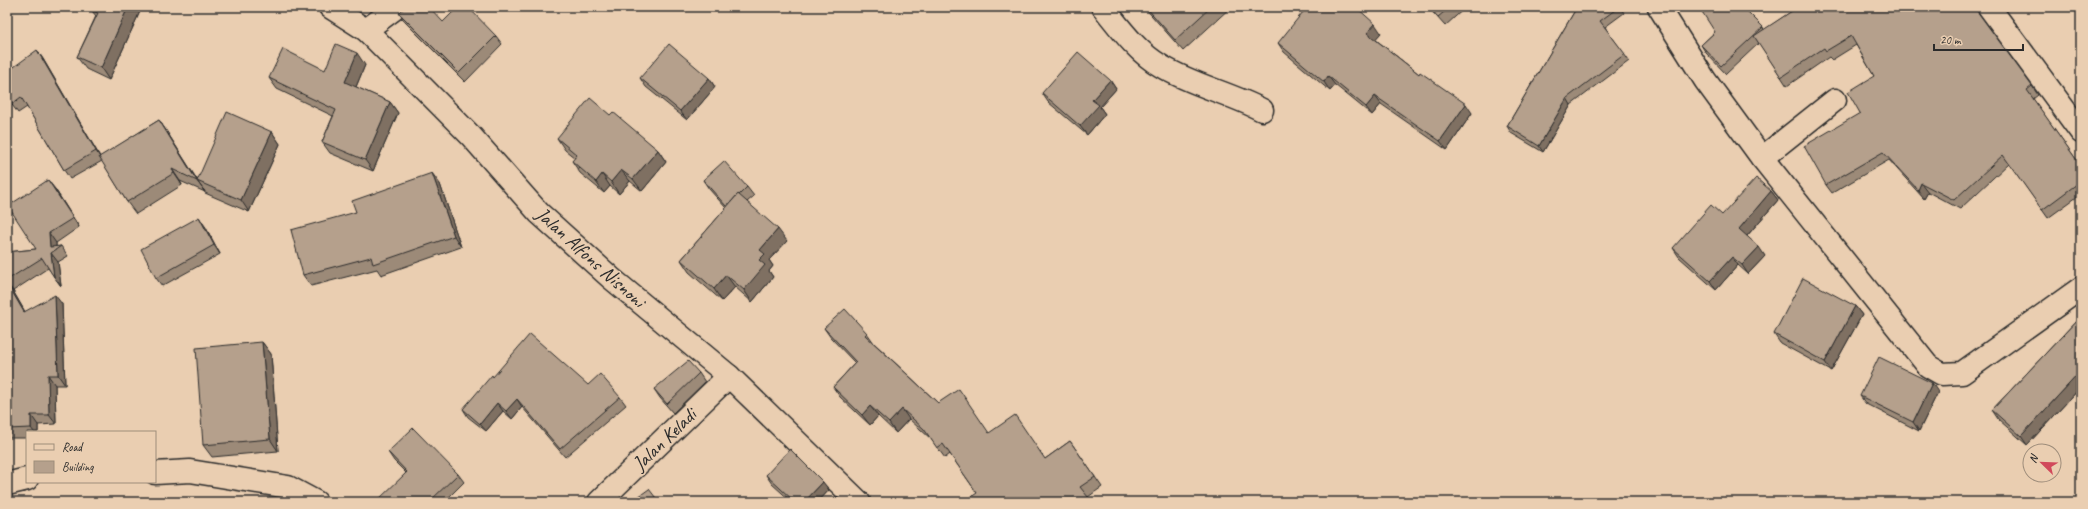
<svg xmlns="http://www.w3.org/2000/svg" width="2088" height="509" viewBox="0 0 2088 509" font-family="Caveat,sans-serif">
  <style>
    .lines { fill: none; stroke-linecap: round; stroke-linejoin: round }
    .minor-casing { stroke: #2b2b2b; stroke-width: 25 }
    .tertiary-casing { stroke: #2b2b2b; stroke-width: 25 }
    .secondary-casing { stroke: #2b2b2b; stroke-width: 25 }
    .minor { stroke: #eaceb1; stroke-width: 22 }
    .tertiary { stroke: #eaceb1; stroke-width: 22 }
    .secondary { stroke: #eaceb1; stroke-width: 22 }
    .wall { fill: #9c8a78; stroke: #2b2b2b }
    .shaded-wall { fill: #7f7062; stroke: #2b2b2b }
    .building { fill: #b5a08c; stroke: #2b2b2b }
    .labels { text-anchor: middle; stroke-width: 3; stroke-linejoin: round; paint-order: stroke }
    .street-label { font-size: 20px; fill: #2b2b2b; stroke: #eaceb1 }
  </style>
  <rect width="100%" height="100%" fill="#eaceb1"/>
  <filter id="ink" filterUnits="userSpaceOnUse"><feTurbulence type="fractalNoise" baseFrequency=".025" numOctaves="2"/><feDisplacementMap in="SourceGraphic" scale="8" xChannelSelector="R" yChannelSelector="G"/><feConvolveMatrix kernelMatrix="1 2 1 2 8 2 1 2 1" color-interpolation-filters="sRGB"/></filter>
  <g filter="url(#ink)">
    <g class="lines">
      <g class="minor-casing">
        <g id="minor">
          <path d="M1103,7C1120,28 1137,52 1161,66C1192,85 1230,93 1262,110"/>
          <path d="M1659,7L1705,80L1762,158L1928,366L1942,374L1962,373L2081,288"/>
          <path d="M1989,7L2081,132"/>
          <path d="M1762,158L1835,100"/>
          <path d="M155,473L190,471L288,487L316,502"/>
          <path d="M7,484L27,479"/>
          <path d="M599,502L729,376"/>
        </g>
      </g>
      <g class="tertiary-casing">
        <path id="tertiary" d="M366,30L397,7"/>
      </g>
      <g class="secondary-casing">
        <path id="secondary" d="M330,7L366,30L471,136L539,213L611,278L729,376L859,502"/>
      </g>
      <use href="#minor" class="minor"/>
      <use href="#tertiary" class="tertiary"/>
      <use href="#secondary" class="secondary"/>
    </g>
    <g class="wall">
      <path d="M94,7H142L109,80L86,69L77,57L96,16L92,11Z"/>
      <path d="M1144,7H1231L1183,51Z"/>
      <path d="M1428,7H1466L1445,26Z"/>
      <path d="M1577,7H1620L1624,13L1605,27L1629,61L1571,105L1543,152L1511,133L1507,126Z"/>
      <path d="M1798,7H1965L2032,86L2038,95L2033,99L2081,166V194L2048,218L2009,163L1960,209L1928,192L1924,199L1889,160L1832,193L1826,185L1860,113L1874,76L1856,45L1832,60L1829,57L1787,86L1759,43L1726,74L1706,53L1701,45L1715,32L1763,27L1764,30Z"/>
      <path d="M399,13L443,22L496,36L502,44L465,82L405,22Z"/>
      <path d="M1381,33L1375,39L1419,74L1472,113L1447,150L1381,104L1372,115L1335,85L1330,91L1284,52L1278,43Z"/>
      <path d="M37,50L43,59L100,157L159,120L167,132L197,180L272,132L280,144L249,212L205,193L203,189L205,192L180,181L182,185L136,214L127,202L102,161L70,179L64,170L27,107L18,113L7,98Z"/>
      <path d="M365,65L356,87L390,102L398,113L373,171L330,153L322,142L333,116L277,89L269,78Z"/>
      <path d="M640,78H709L715,87L687,120L646,87Z"/>
      <path d="M1110,80L1116,89L1100,107L1105,114L1087,135L1048,102L1042,93Z"/>
      <path d="M610,115L658,150L666,162L642,191L630,181L619,194L610,186L604,193L580,173L572,161L575,158L565,150L557,138Z"/>
      <path d="M703,180L747,187L754,196L747,202L787,241L769,260L773,266L769,271L773,277L752,302L735,287L722,301L689,272L681,260L726,208L709,189Z"/>
      <path d="M440,184L461,247L381,275L377,269L311,286L303,275L356,212Z"/>
      <path d="M55,189L79,227L56,243V247L61,246L68,256L58,262L61,286L48,268L13,291L25,312L62,304L65,385H55L56,424L38,425V432H27V438H8L7,437V252L36,249Z"/>
      <path d="M1771,191L1778,200L1747,236L1765,256L1748,274L1738,265L1716,290L1679,257L1673,248L1722,215Z"/>
      <path d="M205,226L220,254L162,286L156,278Z"/>
      <path d="M1855,306L1862,315L1831,371L1780,343L1774,334Z"/>
      <path d="M2081,316V387L2027,445L1998,419L1992,410Z"/>
      <path d="M824,328L867,333L874,343L938,403L989,433L1045,459L1070,441L1102,487L1088,497L977,493L950,454L945,458L931,439L909,419L896,433L878,416L870,425L840,397L833,387L855,363L831,338Z"/>
      <path d="M262,342L271,354L278,451L212,457L203,445Z"/>
      <path d="M699,373L705,382L673,413L660,398L654,389Z"/>
      <path d="M493,377L588,385L620,397L626,405L565,457L522,407L512,419L503,411L486,431L468,417L463,409Z"/>
      <path d="M1938,392L1919,431L1866,404L1860,396Z"/>
      <path d="M388,452L458,474L464,482L444,502H378L406,473L394,461Z"/>
      <path d="M766,475L829,490L818,502H792L772,484Z"/>
    </g>
    <g class="shaded-wall">
      <path d="M128,7H142L109,80L101,68Z"/>
      <path d="M1375,24L1381,33L1373,42L1367,33Z"/>
      <path d="M37,50L43,59L102,160L96,151Z"/>
      <path d="M357,53L365,65L353,94L345,82Z"/>
      <path d="M1328,76L1335,85L1330,91L1324,82Z"/>
      <path d="M709,78L715,87L687,120L680,111Z"/>
      <path d="M1110,80L1116,89L1100,107L1105,114L1087,135L1080,126L1092,100Z"/>
      <path d="M1375,96L1381,104L1372,115L1366,107Z"/>
      <path d="M1567,98L1571,105L1543,152L1539,146Z"/>
      <path d="M390,102L398,113L373,171L365,160Z"/>
      <path d="M1466,104L1472,113L1447,150L1440,141Z"/>
      <path d="M159,120L167,132L198,181H197L205,192L197,181Z"/>
      <path d="M272,132L280,144L249,212L241,200Z"/>
      <path d="M658,150L666,162L642,191L633,179Z"/>
      <path d="M172,169L180,181L182,185L174,173Z"/>
      <path d="M621,170L630,181L619,194L611,182Z"/>
      <path d="M432,173L440,184L461,247L454,236Z"/>
      <path d="M602,174L610,186L604,193L596,182Z"/>
      <path d="M48,180L55,189L79,227L73,218Z"/>
      <path d="M1921,183L1928,192L1924,199L1918,190Z"/>
      <path d="M1771,191L1778,200L1745,238L1739,229Z"/>
      <path d="M199,217L205,226L220,254L214,245Z"/>
      <path d="M778,229L787,241L769,260L773,266L769,271L773,277L752,302L744,290L759,260L760,250Z"/>
      <path d="M49,233L56,243V249L50,247Z"/>
      <path d="M1759,247L1765,256L1748,274L1742,265Z"/>
      <path d="M51,253L58,262L61,286L54,277Z"/>
      <path d="M1732,257L1738,265L1716,290L1710,281Z"/>
      <path d="M726,275L735,287L722,301L714,289Z"/>
      <path d="M7,283L13,291L31,322L24,312Z"/>
      <path d="M55,295L62,304L65,385L58,375Z"/>
      <path d="M1855,306L1862,315L1831,371L1825,362Z"/>
      <path d="M262,342L271,354L278,451L270,439Z"/>
      <path d="M2081,371V387L2027,445L2021,436Z"/>
      <path d="M48,375L55,385L56,424L49,415Z"/>
      <path d="M1932,383L1938,392L1919,431L1913,422Z"/>
      <path d="M517,399L522,407L512,419L506,411Z"/>
      <path d="M497,403L503,411L486,431L480,424Z"/>
      <path d="M870,406L878,416L870,425L862,415Z"/>
      <path d="M902,409L909,419L896,433L889,423Z"/>
      <path d="M31,415L38,425V432H34L31,428Z"/>
      <path d="M823,482L829,490L818,502H804Z"/>
    </g>
    <g class="building">
      <path d="M94,7H128L101,68L77,57L98,13L92,11Z"/>
      <path d="M405,7H429L443,22L458,7H468L496,36L459,73L399,13Z"/>
      <path d="M1146,7H1211L1175,40Z"/>
      <path d="M1307,7H1356L1375,24L1367,33L1419,74L1420,72L1466,104L1440,141L1375,96L1366,107L1328,76L1324,82L1278,43Z"/>
      <path d="M1429,7H1450L1438,17Z"/>
      <path d="M1577,7H1619L1600,21L1625,54L1567,98L1539,146L1507,126Z"/>
      <path d="M1699,7H1743L1763,27L1721,66L1701,45L1715,32Z"/>
      <path d="M1798,7H1965L1968,11L1972,7H1974L2032,86L2027,90L2081,166V181L2042,210L2003,155L1954,200L1921,183L1918,190L1883,152L1826,185L1804,146L1860,113L1848,92L1874,76L1851,36L1826,51L1824,48L1781,77L1754,36Z"/>
      <path d="M2078,7H2081V12L2077,8Z"/>
      <path d="M336,44L357,53L345,82L390,102L365,160L322,142L336,110L269,78L283,49L325,70Z"/>
      <path d="M669,44L709,78L680,111L640,78Z"/>
      <path d="M37,50L96,151L64,170L21,97L12,104L7,98V72Z"/>
      <path d="M1078,52L1110,80L1092,100L1099,105L1080,126L1042,93Z"/>
      <path d="M590,98L610,115L613,112L658,150L633,179L621,170L611,182L602,174L596,182L572,161L577,155L557,138Z"/>
      <path d="M227,112L272,132L241,200L197,181Z"/>
      <path d="M159,120L197,181L172,169L174,173L127,202L99,157Z"/>
      <path d="M724,161L747,187L739,195L738,194L732,201L726,206L703,180Z"/>
      <path d="M432,173L454,236L373,264L371,257L303,275L291,230L356,212L352,201Z"/>
      <path d="M1756,178L1771,191L1739,229L1759,247L1742,265L1732,257L1710,281L1673,248L1711,205L1722,215Z"/>
      <path d="M48,180L73,218L49,233L50,247L61,246L51,253L54,277L42,258L7,280V252L36,249L8,206Z"/>
      <path d="M738,194L778,229L760,250L765,254L759,260L765,265L744,290L726,275L714,289L681,260Z"/>
      <path d="M199,217L214,245L156,278L141,249Z"/>
      <path d="M1803,278L1855,306L1825,362L1774,334Z"/>
      <path d="M7,283L24,312L55,295L58,375H48L49,415H31V428L7,429Z"/>
      <path d="M845,309L867,333L865,335L938,403L959,389L989,433L1015,415L1045,459L1070,441L1095,477L1080,487L1092,502H964L977,493L943,444L937,448L924,429L902,409L889,423L870,406L862,415L833,387L856,362L824,328Z"/>
      <path d="M2081,316V371L2021,436L1992,410Z"/>
      <path d="M530,334L588,385L600,374L620,397L560,449L517,399L506,411L497,403L480,424L463,409L492,375L493,377Z"/>
      <path d="M262,342L270,439L203,445L196,348Z"/>
      <path d="M1879,357L1932,383L1913,422L1860,396Z"/>
      <path d="M688,361L699,373L667,404L654,389Z"/>
      <path d="M413,428L458,474L429,502H378L377,501L407,472L388,452Z"/>
      <path d="M790,449L823,482L804,502H795L766,475Z"/>
      <path d="M649,489L659,502H631Z"/>
    </g>
  </g>
  <g class="labels">
    <g class="street-label">
      <text transform="translate(591 257) rotate(42)" y="7">Jalan Alfons Nisnoni</text>
      <text transform="translate(664 439) rotate(-44)" y="7">Jalan Keladi</text>
    </g>
  </g>
  <rect width="2088" height="509" fill="none" stroke="#eaceb1" stroke-width="24"/>
  <rect x="12" y="12" width="2064" height="485" fill="none" stroke="#2b2b2b" stroke-width="1.5" filter="url(#ink)"/>
  <rect x="26" y="431" width="130" height="52" fill="#eaceb1" stroke="#9e8d7b"/>
  <rect x="34" y="444" width="20" height="6" fill="#eaceb1" stroke="#9e8d7b"/>
  <text x="62" y="451" font-size="12" fill="#2b2b2b">Road</text>
  <rect x="34" y="461" width="20" height="12" fill="#b5a08c" stroke="#9e8d7b"/>
  <text x="62" y="471" font-size="12" fill="#2b2b2b">Building</text>
  <g transform="translate(2042 463) rotate(293)"><circle r="19" fill="#eaceb1" stroke="#9e8d7b"/>
  <path d="M0-3L7 15L0 10L-7 15Z" fill="#d1495b"/>
  <text y="-6" font-size="11" font-weight="bold" text-anchor="middle" fill="#2b2b2b">N</text>
  </g>
  <path d="M1934 44v6h89v-6" fill="none" stroke="#2b2b2b" stroke-width="2"/>
  <text x="1940" y="44" font-size="12" fill="#2b2b2b" stroke="#eaceb1" stroke-width="3" paint-order="stroke">20 m</text>
</svg>
